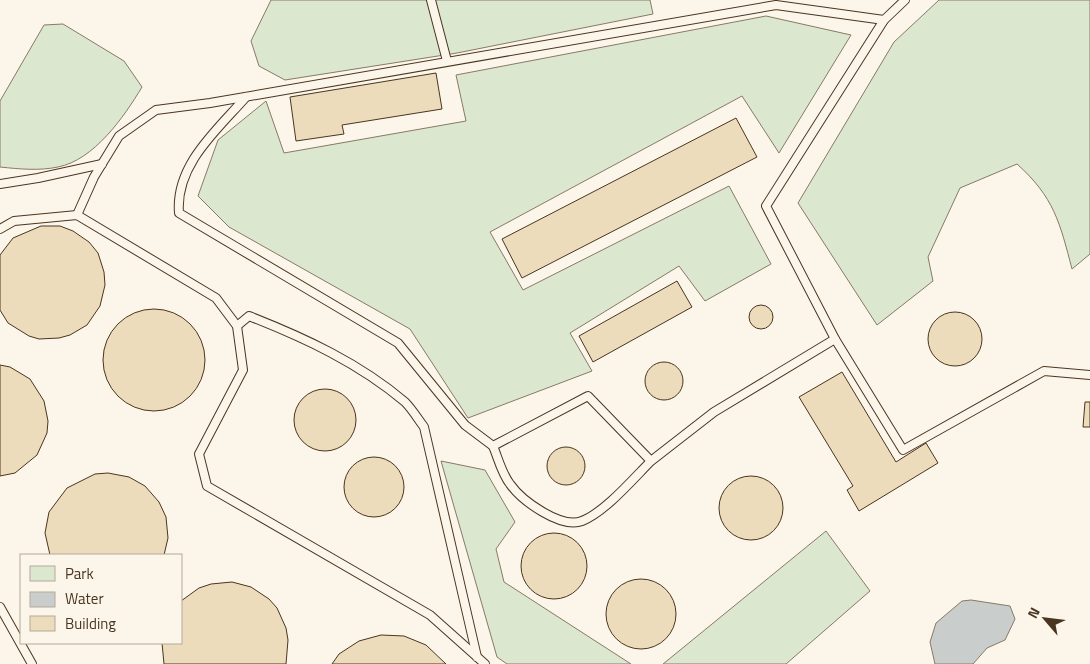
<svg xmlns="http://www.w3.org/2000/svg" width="1090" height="664" viewBox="0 0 1090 664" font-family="'Titillium Web',sans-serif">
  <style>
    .green { fill: #dce7d0; stroke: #887966 }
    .water { fill: #c9cecd; stroke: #887966 }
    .building { fill: #ecdcbc; stroke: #4a3520 }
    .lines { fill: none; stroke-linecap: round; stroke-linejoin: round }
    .service-casing { stroke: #4a3520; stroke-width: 10 }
    .service { stroke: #fbf6e9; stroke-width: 8 }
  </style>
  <rect width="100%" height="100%" fill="#fbf6e9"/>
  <g class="green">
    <path d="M271,0H650L653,14L457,53L285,80L259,66L251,41Z"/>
    <path d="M939,0H1090V254L1072,269C1060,223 1054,197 1017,164L960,188L928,257L933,281L877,325L798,203L894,42Z"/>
    <path d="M766,16L851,35L779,153L742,96L490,232L523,290L729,186L771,264L705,301L679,266L570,333L592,371L468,418L410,329L229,227L198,196L218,140L266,101L284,153L466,121L456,75Z"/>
    <path d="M63,24L124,61L142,87C124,117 94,160 58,167C39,171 19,169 0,167V101L44,25Z"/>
    <path d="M441,461L485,470L515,522L496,549L504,582L631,664H507L497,657Z"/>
    <path d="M826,531L870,591L786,664H663Z"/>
  </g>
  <path class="water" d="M971,600L1010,606L1015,619L1005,640L987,648L973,664H935L930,642L936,623L962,601Z"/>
  <g class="building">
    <path d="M436,73L442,109L342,125L344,134L296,141L290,97Z"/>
    <path d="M736,118L757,157L522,278L502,239Z"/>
    <path d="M41,226H60L73,231L89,242L98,253L104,272L105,285L100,306L87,325L70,335L59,338L39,339L29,336L8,323L0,310V255L13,238Z"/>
    <path d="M677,281L692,307L593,362L579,336Z"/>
    <circle cx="761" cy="317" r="12"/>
    <circle cx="154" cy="360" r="51"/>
    <circle cx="955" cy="339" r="27"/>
    <circle cx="664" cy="381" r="19"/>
    <path d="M0,365L10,367L30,379L44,401L48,421L47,433L37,455L15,473L0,476Z"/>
    <path d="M842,372L896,462L926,443L938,463L859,511L847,490L853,486L799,397Z"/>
    <circle cx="325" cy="420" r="31"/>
    <path d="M1085,402H1090V427H1083Z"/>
    <circle cx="566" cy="466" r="19"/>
    <circle cx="374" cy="487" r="30"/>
    <path d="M108,473L129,477L145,486L159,502L166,517L168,538L164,555H50L45,533L49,512L67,488L95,474Z"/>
    <circle cx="751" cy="508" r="32"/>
    <circle cx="554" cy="566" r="33"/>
    <circle cx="641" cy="614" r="35"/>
    <path d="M232,582L251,587L269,599L277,608L286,628L288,640L286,664H164L162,643H181V601L199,588L211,584Z"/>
    <path d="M381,635L404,636L426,645L446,664H332L339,654L359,641Z"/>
  </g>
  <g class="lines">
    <g class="service-casing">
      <g id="service">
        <path d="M431,0L447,61"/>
        <path d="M905,0L884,20L766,206L835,339L903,450L1044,371L1090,375"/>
        <path d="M246,97C217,130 175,165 179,213L398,343L465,425L493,446"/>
        <path d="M0,184L38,178L102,164"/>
        <path d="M77,215L94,177L119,136L156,110L210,103L776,5L884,20"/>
        <path d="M0,229L14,221L77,215L216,298L237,326L243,370L199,454L207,486L430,615L485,664"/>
        <path d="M237,326L249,316C305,338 359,363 405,402C412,409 418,419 424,427L477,657"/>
        <path d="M651,461C633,479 605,512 582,521C561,529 522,501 510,484C502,474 498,458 493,446L588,396L651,461L714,412L835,339"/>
        <path d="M0,607L32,664"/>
      </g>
    </g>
    <use href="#service" class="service"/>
  </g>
  <rect x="20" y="554" width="162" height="90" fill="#fbf6e9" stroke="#b4a999"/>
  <rect x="30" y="566" width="25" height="15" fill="#dce7d0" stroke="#b4a999"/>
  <text x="65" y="579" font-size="15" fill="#4a3520">Park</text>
  <rect x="30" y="592" width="25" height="15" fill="#c9cecd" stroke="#b4a999"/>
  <text x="65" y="604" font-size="15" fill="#4a3520">Water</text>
  <rect x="30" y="616" width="25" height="15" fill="#ecdcbc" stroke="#b4a999"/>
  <text x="65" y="629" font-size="15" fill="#4a3520">Building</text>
  <g transform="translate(1045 619) rotate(298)" stroke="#fbf6e9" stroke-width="4" paint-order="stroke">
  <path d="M0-4L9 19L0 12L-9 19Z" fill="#4a3520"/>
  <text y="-8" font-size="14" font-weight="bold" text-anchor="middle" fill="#4a3520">N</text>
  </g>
</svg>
